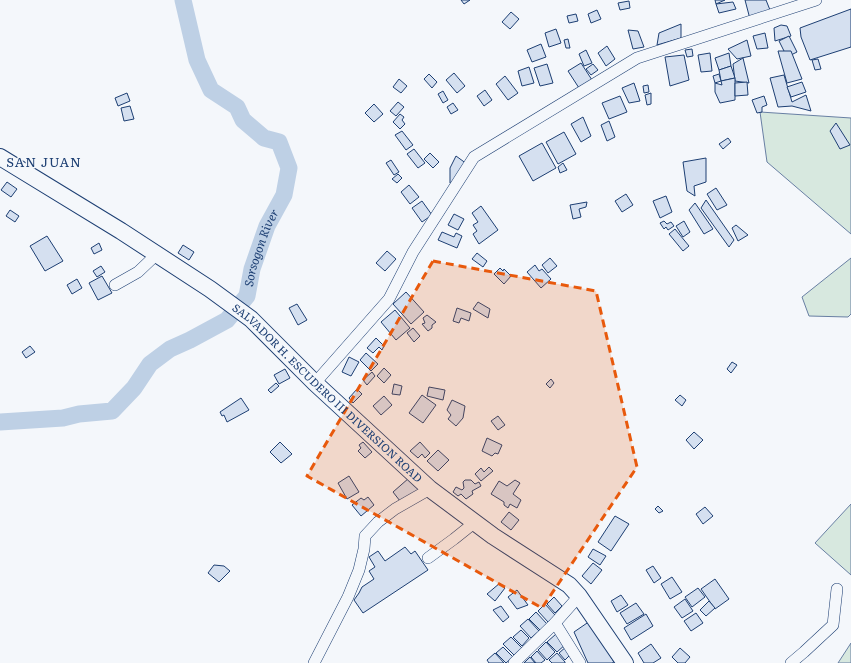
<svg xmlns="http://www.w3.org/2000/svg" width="851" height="663" viewBox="0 0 851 663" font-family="Literata,serif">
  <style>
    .green { fill: #d7e8df; stroke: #687fa3 }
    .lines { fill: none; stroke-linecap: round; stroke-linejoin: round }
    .river { stroke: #bed0e5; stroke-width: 17 }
    .building { fill: #d5e0f0; stroke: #1d3f73 }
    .minor-casing { stroke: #1d3f73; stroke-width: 12 }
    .highway-casing { stroke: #1d3f73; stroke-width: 18 }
    .minor { stroke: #f4f7fb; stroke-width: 11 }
    .highway { stroke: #f4f7fb; stroke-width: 16 }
    .marked { fill: #e8590c; fill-opacity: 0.2; stroke: #e8590c; stroke-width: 3; stroke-dasharray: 8 5; stroke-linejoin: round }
    .labels { text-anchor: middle; stroke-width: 3; stroke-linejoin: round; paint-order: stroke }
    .street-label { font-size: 11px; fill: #1d3f73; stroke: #f4f7fb }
    .water-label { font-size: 12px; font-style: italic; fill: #1d3f73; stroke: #f4f7fb }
    .quarter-label { font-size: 13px; letter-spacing: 1px; fill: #1d3f73; stroke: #f4f7fb }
  </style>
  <rect width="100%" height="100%" fill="#f4f7fb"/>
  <g class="green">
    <path d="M760,112L851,118V234L767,162Z"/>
    <path d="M851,258V314L848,317L809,316L802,297Z"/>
    <path d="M851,504V575L815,543Z"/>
    <path d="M851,643V663H838Z"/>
  </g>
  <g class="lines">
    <path class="river" id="s1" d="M0,422L63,418L79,414L112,411L134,388L150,364L170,349L190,340L227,320L247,296L252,269L267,226L284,195L289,168L279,142L264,138L243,120L237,107L211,90L197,60L183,0"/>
  </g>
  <g class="building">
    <path d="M461,0H470L464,4Z"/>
    <path d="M715,0H725L716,4Z"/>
    <path d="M745,0H766L770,10L750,19Z"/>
    <path d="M629,1L630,8L620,10L618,3Z"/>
    <path d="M733,2L736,9L719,13L716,4Z"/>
    <path d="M851,9V47L810,60L801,37L800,28Z"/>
    <path d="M597,10L601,19L591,23L588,14Z"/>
    <path d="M511,12L519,19L510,29L502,22Z"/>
    <path d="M576,14L578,21L569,23L567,16Z"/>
    <path d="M681,24V38L657,45L659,33Z"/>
    <path d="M781,25L787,26L791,36L775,41L774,28Z"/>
    <path d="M556,29L561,43L549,47L545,33Z"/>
    <path d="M628,30L638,31L644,47L633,49Z"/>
    <path d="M765,33L768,48L757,49L753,36Z"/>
    <path d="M789,36L797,52L787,57L779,41Z"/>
    <path d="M568,39L570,48H566L564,40Z"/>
    <path d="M747,40L751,56L737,59L728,49Z"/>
    <path d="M541,44L546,57L532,62L527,50Z"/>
    <path d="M607,46L615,59L606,66L598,53Z"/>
    <path d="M692,49L693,56L687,57L685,50Z"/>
    <path d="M586,50L592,63L584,66L579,54Z"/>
    <path d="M778,51H791L802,79L787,83Z"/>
    <path d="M710,53L712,71L701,72L698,55Z"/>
    <path d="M729,53L731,66L719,70L715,58Z"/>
    <path d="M684,55L689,80L670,86L665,57Z"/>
    <path d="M743,58L749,83L735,81L733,64Z"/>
    <path d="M818,59L821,69L815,70L812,60Z"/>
    <path d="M581,63L592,80L579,88L568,71Z"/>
    <path d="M547,64L553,83L540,86L534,68Z"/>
    <path d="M593,64L598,70L591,75L586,69Z"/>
    <path d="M731,66L735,78L721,81L719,70Z"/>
    <path d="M529,67L534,83L522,86L518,71Z"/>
    <path d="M454,73L465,86L457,93L446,80Z"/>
    <path d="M429,74L437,82L432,88L424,79Z"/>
    <path d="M719,74L721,81L715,83L713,76Z"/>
    <path d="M784,75L792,102L806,95L811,111L792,106L778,107L770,78Z"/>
    <path d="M505,76L518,93L508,100L496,84Z"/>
    <path d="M735,78V100L720,103L715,92V83L722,85L721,81Z"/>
    <path d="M399,79L407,86L401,93L393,87Z"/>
    <path d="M747,82L748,95L735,96V83Z"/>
    <path d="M802,82L806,92L791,97L787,87Z"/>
    <path d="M634,83L640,101L629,103L622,88Z"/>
    <path d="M648,85L649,92L644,93L643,86Z"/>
    <path d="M485,90L492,100L484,106L477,96Z"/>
    <path d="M443,91L448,100L443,103L438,94Z"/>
    <path d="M127,93L130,101L118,106L115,98Z"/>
    <path d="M651,93V104L647,105L645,95Z"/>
    <path d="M620,96L627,112L609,119L602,103Z"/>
    <path d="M764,96L767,105L762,107V112L757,113L752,100Z"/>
    <path d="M398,102L404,107L396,116L390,111Z"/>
    <path d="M453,103L458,110L451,114L447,107Z"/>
    <path d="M374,104L383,114L374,122L365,113Z"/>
    <path d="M130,106L134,119L124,121L121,108Z"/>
    <path d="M400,114L404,117L402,120L405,124L400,129L393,122Z"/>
    <path d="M583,117L591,136L581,142L571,124Z"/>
    <path d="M609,121L615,137L607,141L601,125Z"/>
    <path d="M836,123L850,145L840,149L830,131Z"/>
    <path d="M402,131L413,145L406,150L395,135Z"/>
    <path d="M564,132L576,154L558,164L546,142Z"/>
    <path d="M728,138L731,142L723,149L719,144Z"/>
    <path d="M542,143L556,168L533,181L519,156Z"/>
    <path d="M414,149L425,163L418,168L407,154Z"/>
    <path d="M430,153L439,162L433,168L424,159Z"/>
    <path d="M456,156L467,164L453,184L450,183V168Z"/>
    <path d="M706,158V182L694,186L695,196L687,191L683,162Z"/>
    <path d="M391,160L399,172L394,175L386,163Z"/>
    <path d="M563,163L567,170L560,173L558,167Z"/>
    <path d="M398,174L402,178L397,183L392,179Z"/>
    <path d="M7,182L17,189L11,197L1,190Z"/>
    <path d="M409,185L419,197L410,204L401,192Z"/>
    <path d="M716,188L727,205L717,210L707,194Z"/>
    <path d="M626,194L633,205L622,212L615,201Z"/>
    <path d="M666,196L672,212L660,218L653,201Z"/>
    <path d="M706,200L734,240L729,247L701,208Z"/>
    <path d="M422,201L432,215L422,222L412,208Z"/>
    <path d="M587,202L586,207L579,209L581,217L573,219L570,205Z"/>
    <path d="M695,203L713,229L704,234L689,210Z"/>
    <path d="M481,206L498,230L479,244L473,234L477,231L473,225L478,222L472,213Z"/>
    <path d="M10,210L19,216L15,222L6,216Z"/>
    <path d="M454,214L464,219L458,230L448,225Z"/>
    <path d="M664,221L667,224L671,222L674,226L668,230L666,227L664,229L660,223Z"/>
    <path d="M684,221L690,232L683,237L676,226Z"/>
    <path d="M736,225L748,235L738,241L732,228Z"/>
    <path d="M675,229L689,246L683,251L669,234Z"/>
    <path d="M442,232L454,237L456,233L462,236L457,248L438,240Z"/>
    <path d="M47,236L63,261L45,271L30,246Z"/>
    <path d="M99,243L102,250L94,254L91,248Z"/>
    <path d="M183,245L194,252L189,260L178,253Z"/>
    <path d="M387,251L396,259L385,271L376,263Z"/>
    <path d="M477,253L487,261L483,267L472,259Z"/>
    <path d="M550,258L557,266L548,273L542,265Z"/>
    <path d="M535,265L539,271L542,269L551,279L541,288L527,272Z"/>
    <path d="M101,266L105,272L97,277L93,271Z"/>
    <path d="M500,268L503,271L504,269L511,276L504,284L494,274Z"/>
    <path d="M102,276L112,293L98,300L89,283Z"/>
    <path d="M77,279L82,288L72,294L67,285Z"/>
    <path d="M406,292L424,312L411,324L393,304Z"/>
    <path d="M478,302L490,309L488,318L473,309Z"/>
    <path d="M297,304L307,320L298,325L289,308Z"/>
    <path d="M457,308L471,313L469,321L461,318L459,323L453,321Z"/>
    <path d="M395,310L410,328L396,340L381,322Z"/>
    <path d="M427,315L436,322L432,325V328L428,331L422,324L425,323L423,318Z"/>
    <path d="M413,328L420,336L414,342L407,333Z"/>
    <path d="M376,338L384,346L382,350L379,347L373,353L367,348Z"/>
    <path d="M30,346L35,352L26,358L22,352Z"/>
    <path d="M366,353L378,364L371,371L360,360Z"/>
    <path d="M349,357L359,362L351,376L342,372Z"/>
    <path d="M732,362L737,365L731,373L727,369Z"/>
    <path d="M384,368L391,375L384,383L377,376Z"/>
    <path d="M285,369L290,378L279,384L274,375Z"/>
    <path d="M372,372L375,376L367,385L363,380Z"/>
    <path d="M551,379L554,383L550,388L546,384Z"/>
    <path d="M276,383L279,386L271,393L268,390Z"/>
    <path d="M394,384L402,386L400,395L392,394Z"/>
    <path d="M429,387L445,390L443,400L427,396Z"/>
    <path d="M357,389L362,394L353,403L349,398Z"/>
    <path d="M422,395L436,405L423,423L409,413Z"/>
    <path d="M680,395L686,400L682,406L675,400Z"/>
    <path d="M384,396L392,405L381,415L373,406Z"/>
    <path d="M241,398L249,410L227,422L224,415L222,416L220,412Z"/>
    <path d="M452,400L465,406L463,418L456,426L448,419L451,415L447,410Z"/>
    <path d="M498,416L505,425L498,430L491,421Z"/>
    <path d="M694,432L703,440L694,449L686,440Z"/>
    <path d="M487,438L502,445L498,454L495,453L492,456L482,451Z"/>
    <path d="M280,442L292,454L281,463L270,452Z"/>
    <path d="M363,442L372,452L365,458L358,451L361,448L359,445Z"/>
    <path d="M420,442L430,453L425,458L422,454L418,458L410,451Z"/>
    <path d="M438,450L449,460L438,471L427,461Z"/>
    <path d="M489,467L493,471L481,481L475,474L481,468L484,472Z"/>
    <path d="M349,476L359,492L347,499L338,483Z"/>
    <path d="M409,478L421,490L400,501L393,492Z"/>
    <path d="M465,480H471L475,484L479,482L481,486L472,491L473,494L466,499L461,494L458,496L453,492L456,487L462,490L464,488L463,482Z"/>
    <path d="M515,480L520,483L513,494L521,500L517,508L510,504L508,508L504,505V502L491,494L499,481L507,486Z"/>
    <path d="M368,497L374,505L361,516L352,505L361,498L364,500Z"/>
    <path d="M658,506L663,511L659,513L655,509Z"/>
    <path d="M705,507L713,516L703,524L696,514Z"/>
    <path d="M509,512L519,520L511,530L501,522Z"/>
    <path d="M615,516L629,524L611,551L598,542Z"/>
    <path d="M405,547L411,554L415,551L428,570L363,613L354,600L359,593L362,587L374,579L369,571L375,567L369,557L378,551L385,561Z"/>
    <path d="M593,549L606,556L600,565L588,557Z"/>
    <path d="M593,563L602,570L591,584L582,576Z"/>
    <path d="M214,565L224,566L230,571L219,582L208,573Z"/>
    <path d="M653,566L661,578L654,583L646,570Z"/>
    <path d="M672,577L682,592L670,599L661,584Z"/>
    <path d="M715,579L729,599L715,609L701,589Z"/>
    <path d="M500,583L505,588L495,601L487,594Z"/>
    <path d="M698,588L705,597L692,607L685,597Z"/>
    <path d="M517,590L528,605L517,609L508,597Z"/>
    <path d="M621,595L628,605L617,612L611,601Z"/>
    <path d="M554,597L562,606L555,613L547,604Z"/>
    <path d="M685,599L693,611L682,618L674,607Z"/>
    <path d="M709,601L715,608L706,616L700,610Z"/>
    <path d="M636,603L644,614L627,624L620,613Z"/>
    <path d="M545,604L555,615L548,622L538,611Z"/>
    <path d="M501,606L509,617L503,622L493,610Z"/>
    <path d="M536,612L547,624L540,630L529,619Z"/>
    <path d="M696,613L703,623L691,631L684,621Z"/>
    <path d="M646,614L653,626L631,640L624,628Z"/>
    <path d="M528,619L539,631L531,638L520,626Z"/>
    <path d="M590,621L614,662L612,663H588L574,632Z"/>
    <path d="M521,630L529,638L522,646L513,637Z"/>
    <path d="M556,634L566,644L557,652L547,642Z"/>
    <path d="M511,637L522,648L514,655L503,644Z"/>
    <path d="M546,642L555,652L547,660L538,650Z"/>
    <path d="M651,644L661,658L653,663H644L638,653Z"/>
    <path d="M567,646L573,652L565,660L559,653Z"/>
    <path d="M503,647L513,657L506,663L496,653Z"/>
    <path d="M680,648L690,657L685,663H678L672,657Z"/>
    <path d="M537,651L545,660L541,663H536L531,657Z"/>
    <path d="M495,653L504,663H489L487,660Z"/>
    <path d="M557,653L565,662V663H552L549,660Z"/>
    <path d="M530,657L535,663H524Z"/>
  </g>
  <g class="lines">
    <g class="minor-casing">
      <g id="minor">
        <path d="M115,285L138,272L157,254"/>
        <path d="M315,383L389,299L413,252L474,157L637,58L816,0"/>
        <path d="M428,558L454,539L474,523"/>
        <path d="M555,623L580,663"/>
        <path d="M314,663L348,597L359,570L364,549L365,536L378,522L395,509L430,489"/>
        <path d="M514,663L555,623L579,596"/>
        <path d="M791,663L804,652L833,625L837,589"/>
      </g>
    </g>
    <g class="highway-casing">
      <g id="highway">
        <path id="s2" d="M0,157L121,231L210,289L251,319L315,383L430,489L493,536L569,585L579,596L625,663"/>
      </g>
    </g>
    <use href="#minor" class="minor"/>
    <use href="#highway" class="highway"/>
  </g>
  <path class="marked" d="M433,261L596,291L637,467L542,608L307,476Z"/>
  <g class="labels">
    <g class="street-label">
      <text dy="4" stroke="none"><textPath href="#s2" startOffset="405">SALVADOR H. ESCUDERO III DIVERSION ROAD</textPath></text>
    </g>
    <g class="water-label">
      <text dy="4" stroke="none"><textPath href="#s1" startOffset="344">Sorsogon River</textPath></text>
    </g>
    <g class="quarter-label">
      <text x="44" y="167">SAN JUAN</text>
    </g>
  </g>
</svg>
